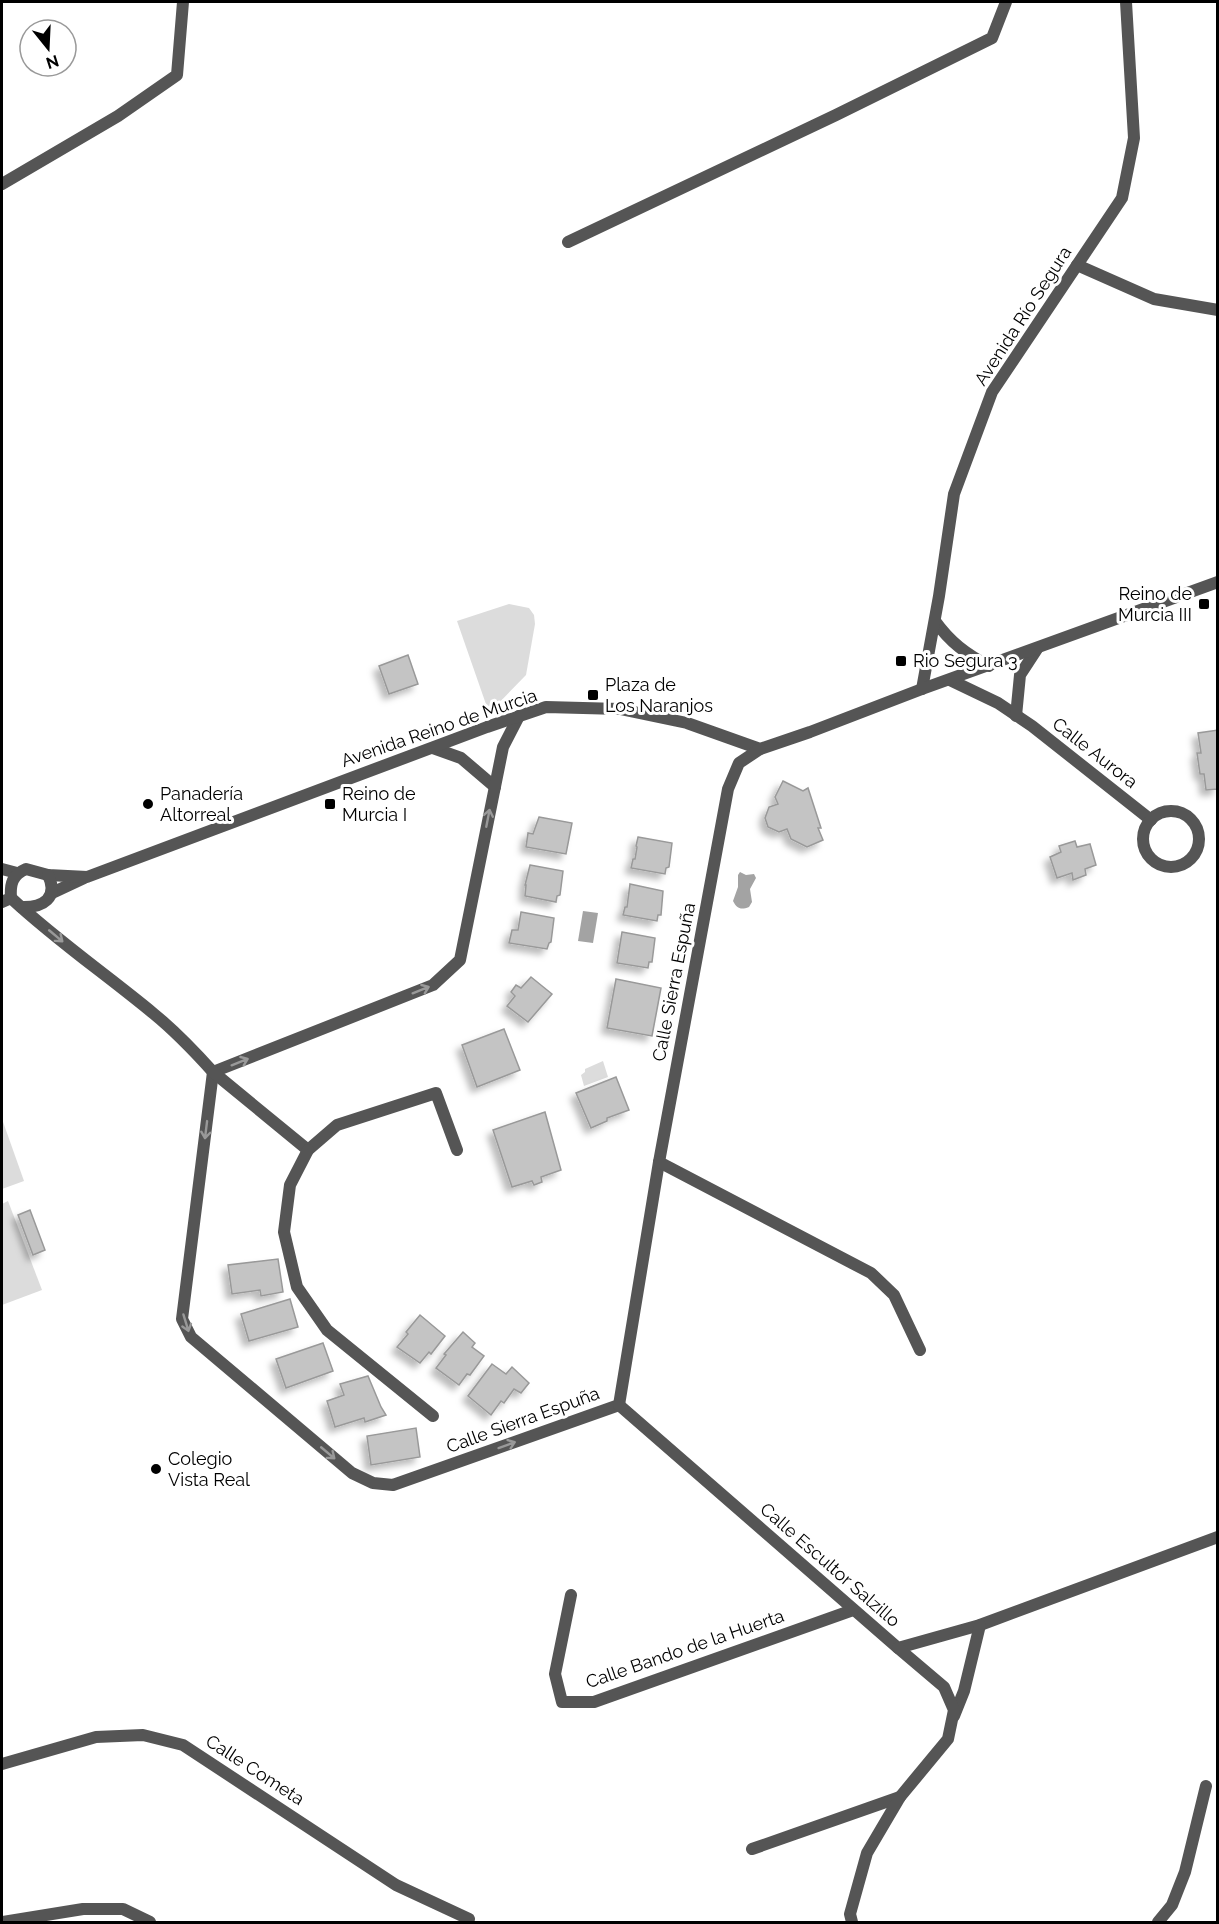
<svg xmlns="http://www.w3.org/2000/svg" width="1219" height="1924" viewBox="0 0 1219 1924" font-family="Raleway,sans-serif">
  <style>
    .green { fill: #dcdcdc }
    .water { fill: #a3a3a3 }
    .building { fill: #c4c4c4; stroke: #999; stroke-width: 1.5; filter: url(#shadow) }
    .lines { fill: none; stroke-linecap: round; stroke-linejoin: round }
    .minor { stroke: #555; stroke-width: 12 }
    .oneway { stroke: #999 }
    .poi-dot { fill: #000; stroke: #fff; stroke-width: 2 }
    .labels { text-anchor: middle; stroke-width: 6; stroke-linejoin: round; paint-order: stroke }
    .street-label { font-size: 18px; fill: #000; stroke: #fff }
    .poi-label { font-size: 18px; fill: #000; stroke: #fff; text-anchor: start }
  </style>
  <defs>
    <filter id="shadow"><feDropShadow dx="-5.5" dy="5.5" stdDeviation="3" flood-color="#0004"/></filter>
  </defs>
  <rect width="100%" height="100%" fill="#fff"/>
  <g class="green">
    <path d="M509,604L529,608L534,615L535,624L526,675L493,709L488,710L457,621Z"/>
    <path d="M603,1061L608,1077L584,1086L581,1075L585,1072V1069Z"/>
    <path d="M2,1119L24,1181L2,1189Z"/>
    <path d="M8,1201L42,1290L2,1305V1204Z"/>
  </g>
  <g class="water">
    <path d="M740,872L746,875L754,874L756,878L750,889L752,902L749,907C741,910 737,909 733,901L738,887V875Z"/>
    <path d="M583,911L598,913L593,943L578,941Z"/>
  </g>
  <g class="building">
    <path d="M408,655L418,684L389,694L379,666Z"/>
    <path d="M1218,730V789L1206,790L1204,774H1200L1197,753H1201L1198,733Z"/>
    <path d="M783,781L803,791L808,788L821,828H818L823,840L807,847L791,839L787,829L779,832L768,827L765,818L769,807L778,804L775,797Z"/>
    <path d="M539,817L572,823L566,854L526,847L528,833L533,834Z"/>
    <path d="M638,837L672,843L669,867L666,868L665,874L631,868L633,859H635L637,847L636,846Z"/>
    <path d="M1075,841L1077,847L1090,844L1096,865L1085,869L1086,875L1073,880L1072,873L1057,878L1050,857L1061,852L1059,846Z"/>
    <path d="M530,865L563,871L560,895L557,896L556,902L525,896L526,885H525Z"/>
    <path d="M630,884L663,891L661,915H658L657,921L623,915L625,907H627Z"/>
    <path d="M521,912L554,918L551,942L549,943L547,949L509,943L512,930H518Z"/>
    <path d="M622,932L655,938L652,962H649L648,968L617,963Z"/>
    <path d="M531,977L552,994L528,1022L507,1006L515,996L511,992L516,985L521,988Z"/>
    <path d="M616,979L661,988L652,1036L607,1028Z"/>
    <path d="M504,1029L520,1070L477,1087L462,1045Z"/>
    <path d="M616,1077L629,1110L607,1118V1121L591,1128L576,1093Z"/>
    <path d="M545,1112L561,1170L541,1177L542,1182L534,1185L532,1181L512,1187L493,1130Z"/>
    <path d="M30,1210L45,1250L33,1255L18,1215Z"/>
    <path d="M278,1259L283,1292L261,1296L260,1290L232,1294L228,1265Z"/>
    <path d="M290,1299L298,1327L249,1341L241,1314Z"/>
    <path d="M420,1315L445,1336L431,1354L429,1352L420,1363L397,1347L408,1334L406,1332Z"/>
    <path d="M463,1332L475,1343L472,1347L484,1356L470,1375L467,1374L459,1385L436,1368L446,1355L444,1354Z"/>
    <path d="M323,1343L333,1371L286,1388L276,1359Z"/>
    <path d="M492,1364L506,1374L512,1367L529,1383L521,1393L514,1389L504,1403L501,1401L491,1415L468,1396Z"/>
    <path d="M368,1376L381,1407L386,1415L365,1422L364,1418L335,1427L327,1401L344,1395L340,1384Z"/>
    <path d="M416,1428L420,1457L371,1465L367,1436Z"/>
  </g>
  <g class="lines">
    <g class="minor">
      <path d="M2,184L118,116L177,75L183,2"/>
      <path d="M568,242L836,115L992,38L1006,2"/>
      <path d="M1077,265L1154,299L1218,310"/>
      <path d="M935,621C950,642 966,654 989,666"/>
      <path d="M950,680L998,703L1032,726L1151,820"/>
      <path d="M922,689L939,596L954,494L992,392L1122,198L1134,138L1126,2"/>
      <path d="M1016,716L1020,675L1037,649"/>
      <path d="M433,748L461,758L495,787"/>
      <circle cx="1171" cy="839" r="28"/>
      <path d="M2,869L17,873"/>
      <path d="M52,893L84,878"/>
      <path d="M11,898C56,940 107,975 154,1014C176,1032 195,1052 213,1072L433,985L460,960L503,747L519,716"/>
      <path d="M2,902L11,898C10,884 12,875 26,869L48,875L87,877L487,727L546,707L620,709L687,723L760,749L810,732L922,689L1218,582"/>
      <path d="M21,907C43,908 59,898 48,875"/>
      <path d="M213,1072L182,1319L191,1337L352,1473L373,1483L393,1485L619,1405L659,1162L728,789L739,763L760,749"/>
      <path d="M213,1072L308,1150L337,1125L436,1093L457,1150"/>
      <path d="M308,1150L290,1185L284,1232L297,1287L327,1330L433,1416"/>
      <path d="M659,1162L871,1273L894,1295L920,1350"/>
      <path d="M619,1405L898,1648L980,1625L1218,1537"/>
      <path d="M571,1595L555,1674L562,1702H594L853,1610"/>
      <path d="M954,1716L964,1691L980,1625"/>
      <path d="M2,1764L96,1737L143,1735L183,1745L396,1885L469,1919"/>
      <path d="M752,1849L900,1797"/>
      <path d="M3,1922L83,1909H123L150,1922"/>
      <path d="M852,1922L850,1914L867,1853L900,1797L948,1739L954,1710L944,1687L898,1648"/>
      <path d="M1158,1922L1172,1905L1185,1872L1206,1786"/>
    </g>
  </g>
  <defs><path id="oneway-shaft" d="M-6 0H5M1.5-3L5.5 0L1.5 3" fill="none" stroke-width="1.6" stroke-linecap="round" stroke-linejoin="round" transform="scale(1.5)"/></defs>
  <g class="oneway">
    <use href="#oneway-shaft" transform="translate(488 818) rotate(-79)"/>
    <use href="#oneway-shaft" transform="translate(56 936) rotate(40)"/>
    <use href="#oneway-shaft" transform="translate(421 990) rotate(-22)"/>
    <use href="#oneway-shaft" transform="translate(240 1062) rotate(-22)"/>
    <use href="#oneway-shaft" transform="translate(206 1130) rotate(97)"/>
    <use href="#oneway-shaft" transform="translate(186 1323) rotate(73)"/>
    <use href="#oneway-shaft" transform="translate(507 1445) rotate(-20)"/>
    <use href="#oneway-shaft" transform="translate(328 1453) rotate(40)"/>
  </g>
  <g class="poi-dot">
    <rect x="1198" y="598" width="12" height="12" rx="3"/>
    <rect x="895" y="655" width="12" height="12" rx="3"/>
    <rect x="587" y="689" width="12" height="12" rx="3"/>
    <circle cx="148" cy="804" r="6"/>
    <rect x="324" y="798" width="12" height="12" rx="3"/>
    <circle cx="156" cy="1469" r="6"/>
  </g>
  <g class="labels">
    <g class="street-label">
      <text transform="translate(1023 316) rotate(-57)" y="6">Avenida Río Segura</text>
      <text transform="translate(439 728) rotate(-19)" y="6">Avenida Reino de Murcia</text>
      <text transform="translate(1095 753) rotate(38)" y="6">Calle Aurora</text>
      <text transform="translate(674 982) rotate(-79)" y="6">Calle Sierra Espuña</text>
      <text transform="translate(523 1420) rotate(-20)" y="6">Calle Sierra Espuña</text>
      <text transform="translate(830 1565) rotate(41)" y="6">Calle Escultor Salzillo</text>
      <text transform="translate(685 1649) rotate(-19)" y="6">Calle Bando de la Huerta</text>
      <text transform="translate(255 1770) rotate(33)" y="6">Calle Cometa</text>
    </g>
    <g class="poi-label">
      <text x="1192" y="600" text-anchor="end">Reino de<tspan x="1192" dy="21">Murcia III</tspan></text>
      <text x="913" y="667">Rio Segura 3</text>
      <text x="605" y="691">Plaza de<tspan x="605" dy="21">Los Naranjos</tspan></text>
      <text x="160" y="800">Panadería<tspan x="160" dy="21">Altorreal</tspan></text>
      <text x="342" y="800">Reino de<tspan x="342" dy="21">Murcia I</tspan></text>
      <text x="168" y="1465">Colegio<tspan x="168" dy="21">Vista Real</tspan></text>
    </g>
  </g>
  <rect width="1219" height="1924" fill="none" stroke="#000000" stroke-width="6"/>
  <g transform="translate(48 48) rotate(162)"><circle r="28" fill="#ffffff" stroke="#999999" stroke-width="1.5"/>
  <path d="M0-4.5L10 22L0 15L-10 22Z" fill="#000000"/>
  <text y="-9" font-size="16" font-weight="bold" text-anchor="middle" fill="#000000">N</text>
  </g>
</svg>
